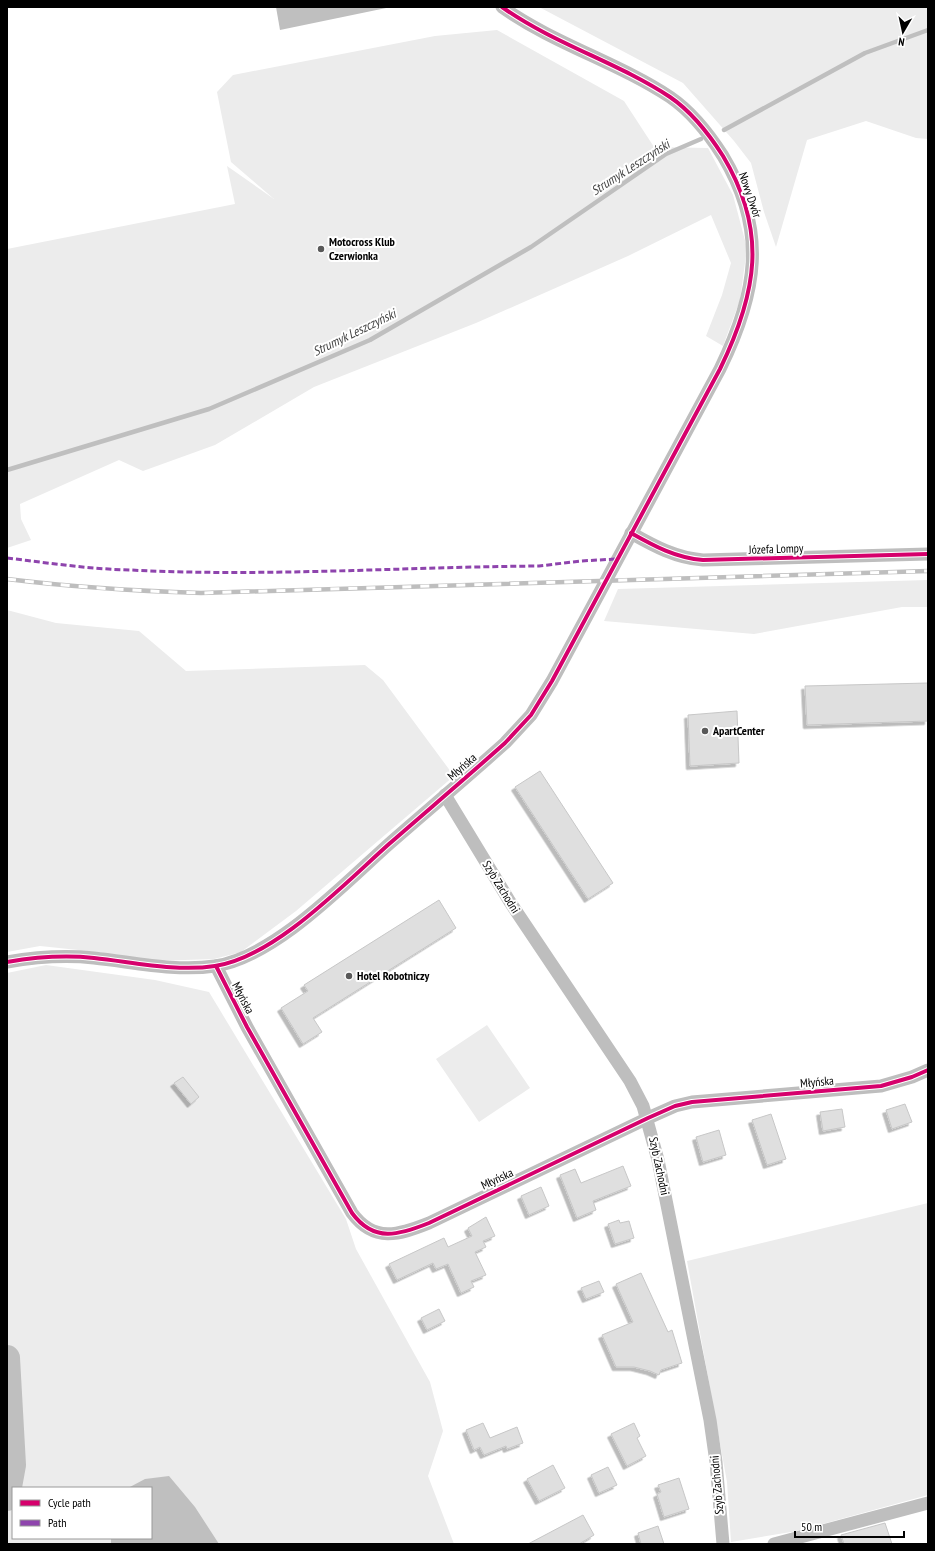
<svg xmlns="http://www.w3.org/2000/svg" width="935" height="1551" viewBox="0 0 935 1551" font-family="'PT Sans Narrow',sans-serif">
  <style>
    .green { fill: #ececec; fill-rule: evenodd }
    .water { fill: #bfbfbf }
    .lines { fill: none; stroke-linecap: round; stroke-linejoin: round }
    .stream { stroke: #bfbfbf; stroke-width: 4.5 }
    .river { stroke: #bfbfbf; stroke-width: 26 }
    .building { fill: #dfdfdf; stroke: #c7c7c7; filter: url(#shadow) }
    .minor { stroke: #bebebe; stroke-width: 13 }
    .rail-casing { stroke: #bebebe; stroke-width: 4.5 }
    .rail { stroke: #fff; stroke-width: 3; stroke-dasharray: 9; stroke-linecap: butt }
    .quiet { stroke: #8e44ad; stroke-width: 3; stroke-dasharray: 6 3; stroke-linecap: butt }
    .cycleway-casing { stroke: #fff; stroke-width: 6 }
    .cycleway { stroke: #d6006c; stroke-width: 4 }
    .poi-dot { fill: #595959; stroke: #fff; stroke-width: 1.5 }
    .labels { text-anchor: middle; stroke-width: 4; stroke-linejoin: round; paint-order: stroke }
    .street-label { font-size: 12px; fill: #000; stroke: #fff }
    .poi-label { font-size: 12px; font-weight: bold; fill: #000; stroke: #fff; text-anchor: start }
    .water-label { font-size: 13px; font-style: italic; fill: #444; stroke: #fff }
  </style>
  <defs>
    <filter id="shadow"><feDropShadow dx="-3.5" dy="3.5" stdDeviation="0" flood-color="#0004"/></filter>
  </defs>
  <rect width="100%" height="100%" fill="#fff"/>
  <g class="green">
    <path d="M539,7H928V139L916,138L866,121L807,140L776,247L764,212L751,163L734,141L683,83Z"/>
    <path d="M497,30L624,101L654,147L708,148L733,195L747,248L740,300L723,346L706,336L722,295L731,263L711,215L628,256L476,323L314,387L215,445L143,471L119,460L20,504L21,519L31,540L7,548V249L235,204L227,166L274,199L231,162L217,92L233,75L435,36Z"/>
    <path d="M928,580V607H902L754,634L604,621L618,589Z"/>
    <path d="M7,610L56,623L139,631L186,671L365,665L383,680L454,776L296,911L241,952L214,959L154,961L97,952L40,946L7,952Z"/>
    <path d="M46,965L155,980L209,992L346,1219L356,1249L430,1382L443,1431L428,1476L454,1544H7V973ZM13,1488H151V1538H13Z"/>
    <path d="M487,1025L530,1088L479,1122L436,1059Z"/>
    <path d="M928,1203V1495L797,1531L731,1542L727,1482L687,1261Z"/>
  </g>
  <g class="water">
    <path d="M276,7H391L280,30Z"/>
    <path d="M169,1476L195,1507L219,1544H111V1538H151V1488H128L145,1479Z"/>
  </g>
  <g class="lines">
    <g class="stream">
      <path d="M724,130L865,53L928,30"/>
      <path d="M7,470L209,409L370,340L531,247L666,154L701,139"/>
    </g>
    <path class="river" d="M7,1358L13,1465L7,1498"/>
  </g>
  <g class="building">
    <path d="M928,683V721L807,725L805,686Z"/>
    <path d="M737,711L739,763L690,766L688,715Z"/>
    <path d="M540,771L613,883L588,899L515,787Z"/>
    <path d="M439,900L456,928L313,1018L322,1032L303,1044L281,1008L308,991L304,985Z"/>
    <path d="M183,1077L199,1097L191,1104L174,1083Z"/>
    <path d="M905,1104L912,1122L892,1129L886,1110Z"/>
    <path d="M842,1109L845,1127L823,1131L820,1112Z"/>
    <path d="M771,1114L786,1159L767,1165L752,1120Z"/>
    <path d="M719,1130L726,1155L703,1162L696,1137Z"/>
    <path d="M623,1166L631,1186L593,1201L596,1210L577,1218L560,1175L575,1169L581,1183Z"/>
    <path d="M541,1187L549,1206L529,1215L521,1196Z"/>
    <path d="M486,1217L495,1236L483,1241L486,1247L475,1252L486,1275L471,1281L474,1287L461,1293L448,1264L436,1269L433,1263L397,1280L389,1264L444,1238L448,1247L472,1236L468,1228Z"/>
    <path d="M619,1220L620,1223L629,1221L634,1238L615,1244L608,1224Z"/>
    <path d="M641,1273L668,1332L672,1330L682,1363L661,1370L659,1375L650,1371L634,1367H616L602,1335L633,1322L616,1284Z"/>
    <path d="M599,1281L604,1292L586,1299L581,1288Z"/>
    <path d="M439,1309L445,1321L427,1330L421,1318Z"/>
    <path d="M483,1423L490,1438L517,1427L523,1443L507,1449L506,1446L484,1455L480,1447L474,1450L466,1430Z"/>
    <path d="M634,1423L640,1436L637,1438L646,1456L627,1466L611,1434Z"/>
    <path d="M553,1465L565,1488L539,1501L527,1479Z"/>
    <path d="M608,1467L617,1485L599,1493L591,1475Z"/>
    <path d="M679,1478L689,1509L664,1517L657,1494L661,1492L658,1485Z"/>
    <path d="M583,1515L594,1535L579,1544H528Z"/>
    <path d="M885,1523L892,1544H844L841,1535Z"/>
    <path d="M658,1526L664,1544H641L638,1533Z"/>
  </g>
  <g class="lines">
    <g class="minor">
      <path d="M631,533C654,546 676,558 703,560L928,554"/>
      <path d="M445,795L510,902L630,1081L643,1106L658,1160L710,1420L716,1462L723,1544"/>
      <path d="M7,962C36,957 65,955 94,958C133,962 176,972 215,966C275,957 344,884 389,844C428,810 467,777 505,743L531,715L552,681L720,369C757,293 768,231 723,156C709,134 692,112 670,97C617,62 554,44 502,7"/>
      <path d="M216,966L247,1027L352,1213C374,1243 399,1235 429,1223L648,1118L675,1106L692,1102L881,1086L912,1077L928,1070"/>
      <path d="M774,1544L928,1503"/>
    </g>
    <g class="rail-casing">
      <path id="rail" d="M7,579C71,587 136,591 201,593L928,571"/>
    </g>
    <use href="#rail" class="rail"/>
    <path class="quiet" d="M7,558C48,563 89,569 130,570C266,577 403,567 539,566L581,561L617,559"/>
    <g class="cycleway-casing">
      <g id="cycleway">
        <path d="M631,533C654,546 676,558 703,560L928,554"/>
        <path d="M7,962C36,957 65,955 94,958C133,962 176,972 215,966C275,957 344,884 389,844C428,810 467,777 505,743L531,715L552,681L720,369C757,293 768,231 723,156C709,134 692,112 670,97C617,62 554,44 502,7"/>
        <path d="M216,966L247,1027L352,1213C374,1243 399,1235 429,1223L648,1118L675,1106L692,1102L881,1086L912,1077L928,1070"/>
      </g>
    </g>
    <use href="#cycleway" class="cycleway"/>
  </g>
  <g class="poi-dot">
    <circle cx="321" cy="249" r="4"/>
    <circle cx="705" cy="731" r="4"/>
    <circle cx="349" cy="976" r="4"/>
  </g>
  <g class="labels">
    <g class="street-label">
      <text transform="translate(750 195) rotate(71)" y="4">Nowy Dwór</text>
      <text transform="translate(776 549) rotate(-2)" y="4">Józefa Lompy</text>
      <text transform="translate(462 767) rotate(-41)" y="4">Młyńska</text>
      <text transform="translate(501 887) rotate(58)" y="4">Szyb Zachodni</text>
      <text transform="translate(243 998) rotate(63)" y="4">Młyńska</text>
      <text transform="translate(817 1082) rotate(-5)" y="4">Młyńska</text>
      <text transform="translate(659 1166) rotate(78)" y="4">Szyb Zachodni</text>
      <text transform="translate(497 1179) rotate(-25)" y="4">Młyńska</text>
      <text transform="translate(717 1485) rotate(-95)" y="4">Szyb Zachodni</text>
    </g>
    <g class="poi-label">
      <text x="329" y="246">Motocross Klub<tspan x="329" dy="14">Czerwionka</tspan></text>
      <text x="713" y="735">ApartCenter</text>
      <text x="357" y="980">Hotel Robotniczy</text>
    </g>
    <g class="water-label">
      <text transform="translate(630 167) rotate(-33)" y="5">Strumyk Leszczyński</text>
      <text transform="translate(354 332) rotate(-26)" y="5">Strumyk Leszczyński</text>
    </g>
  </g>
  <rect width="935" height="1551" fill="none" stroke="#000000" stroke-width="16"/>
  <rect x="12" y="1487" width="140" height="52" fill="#ffffff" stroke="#999999"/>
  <rect x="20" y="1500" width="20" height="6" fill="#d6006c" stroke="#999999"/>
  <text x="48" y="1507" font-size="12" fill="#000000">Cycle path</text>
  <rect x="20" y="1520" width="20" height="6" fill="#8e44ad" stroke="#999999"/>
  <text x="48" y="1527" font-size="12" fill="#000000">Path</text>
  <g transform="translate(903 32) rotate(189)" stroke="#ffffff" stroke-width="3" paint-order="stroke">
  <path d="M0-3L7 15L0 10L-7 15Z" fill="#000000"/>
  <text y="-6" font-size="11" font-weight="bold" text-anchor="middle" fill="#000000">N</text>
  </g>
  <path d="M795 1531v6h109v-6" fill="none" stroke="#000000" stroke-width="2"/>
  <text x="801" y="1531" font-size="12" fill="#000000" stroke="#ffffff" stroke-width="3" paint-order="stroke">50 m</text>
</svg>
